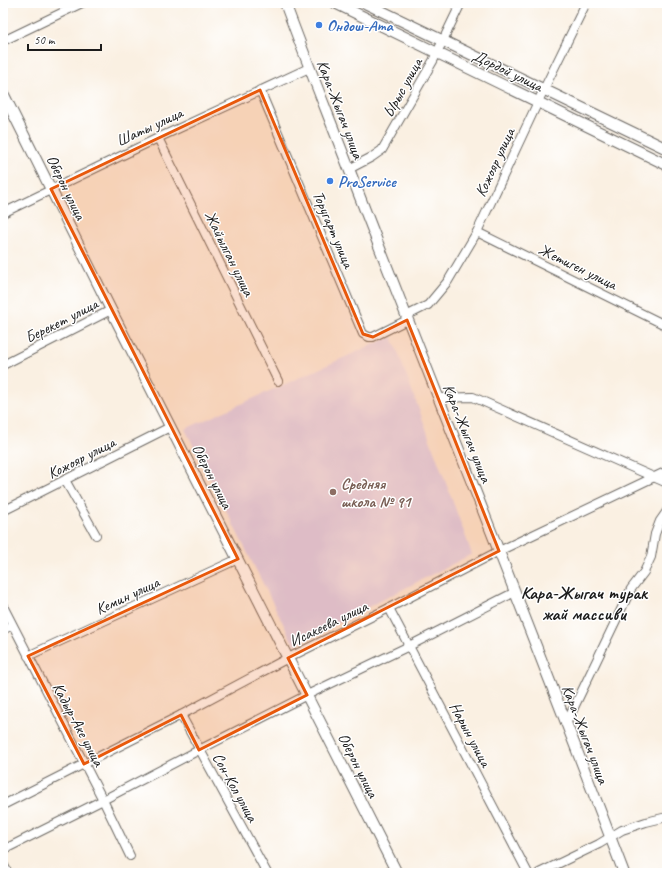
<svg xmlns="http://www.w3.org/2000/svg" width="670" height="876" viewBox="0 0 670 876" font-family="Caveat,sans-serif">
  <style>
    .built { fill: #dcd5f6 }
    .lines { fill: none; stroke-linecap: round; stroke-linejoin: round }
    .minor-casing { stroke: #6a6661; stroke-width: 10 }
    .tertiary-casing { stroke: #6a6661; stroke-width: 12 }
    .minor { stroke: #fff; stroke-width: 8 }
    .tertiary { stroke: #fff; stroke-width: 10 }
    .marked { fill: #e8590c; fill-opacity: 0.2; stroke: #e8590c; stroke-width: 3; stroke-linejoin: round }
    .shop-dot { fill: #3f7fe0; stroke: #fff; stroke-width: 1.5 }
    .education-dot { fill: #8d6e63; stroke: #fff; stroke-width: 1.5 }
    .labels { text-anchor: middle; stroke-width: 3; stroke-linejoin: round; paint-order: stroke }
    .shop-label { font-size: 16px; font-weight: bold; fill: #366cbe; stroke: #fff; text-anchor: start }
    .street-label { font-size: 16px; fill: #1c1c1c; stroke: #fff }
    .education-label { font-size: 16px; font-weight: bold; fill: #785e54; stroke: #fff; text-anchor: start }
    .quarter-label { font-size: 18px; font-weight: bold; fill: #1c1c1c; stroke: #fff }
  </style>
  <rect width="100%" height="100%" fill="#fff"/>
  <filter id="ink" filterUnits="userSpaceOnUse"><feTurbulence type="fractalNoise" baseFrequency=".025" numOctaves="2"/><feDisplacementMap in="SourceGraphic" scale="8" xChannelSelector="R" yChannelSelector="G"/><feConvolveMatrix kernelMatrix="1 2 1 2 8 2 1 2 1" color-interpolation-filters="sRGB"/></filter>
  <filter id="wash" filterUnits="userSpaceOnUse"><feTurbulence type="fractalNoise" baseFrequency=".012" numOctaves="4" result="noise"/><feDisplacementMap in="SourceGraphic" scale="16" xChannelSelector="R" yChannelSelector="G"/><feGaussianBlur stdDeviation="0.9" result="paint"/><feColorMatrix in="noise" values="0 0 0 0 0 0 0 0 0 0 0 0 0 0 0 0 0 1.4 0 .05"/><feComposite in="paint" operator="in"/></filter>
  <g filter="url(#wash)">
    <rect width="100%" height="100%" fill="#faf0e2"/>
    <path class="built" d="M392,336L472,554L294,645L185,429Z"/>
  </g>
  <g filter="url(#ink)">
    <g class="lines">
      <g class="minor-casing">
        <g id="minor">
          <path d="M3,41L82,3"/>
          <path d="M260,90L363,334L369,337H373L407,320"/>
          <path d="M158,138L278,381"/>
          <path d="M349,169L372,157L382,150L433,61L461,3"/>
          <path d="M3,213L158,138L309,68"/>
          <path d="M477,232L667,326"/>
          <path d="M406,316L428,305L448,281L477,232L544,89L586,3"/>
          <path d="M3,365L111,310"/>
          <path d="M438,398L473,397L667,483"/>
          <path d="M65,480L96,535"/>
          <path d="M3,511L170,427"/>
          <path d="M3,606L103,800L130,856"/>
          <path d="M389,608L409,646L528,873"/>
          <path d="M3,630L12,625"/>
          <path d="M28,656L238,559"/>
          <path d="M181,715L267,873"/>
          <path d="M566,724L631,589L644,572L651,557L655,534L660,521L667,511"/>
          <path d="M3,805L84,764L181,715L288,658L389,608L499,551L667,471"/>
          <path d="M3,850L103,800L199,750L307,695L409,646L515,592"/>
          <path d="M3,864L8,873"/>
          <path d="M539,873L599,844L622,830L646,822L667,817"/>
        </g>
      </g>
      <g class="tertiary-casing">
        <g id="tertiary">
          <path d="M285,3C306,60 329,117 351,174C441,407 535,639 624,873"/>
          <path d="M335,3L667,165"/>
          <path d="M365,3L667,149"/>
          <path d="M3,93L111,310L397,873"/>
        </g>
      </g>
      <use href="#minor" class="minor"/>
      <use href="#tertiary" class="tertiary"/>
    </g>
  </g>
  <path class="marked" d="M260,90L363,334L373,337L407,320L499,551L288,658L307,695L199,750L181,715L84,764L28,656L238,559L51,189Z"/>
  <g class="shop-dot">
    <circle cx="319" cy="25" r="4"/>
    <circle cx="330" cy="181" r="4"/>
  </g>
  <circle class="education-dot" cx="333" cy="492" r="4"/>
  <g class="labels">
    <g class="shop-label">
      <text x="327" y="31">Ондош-Ата</text>
      <text x="338" y="187">ProService</text>
    </g>
    <g class="street-label">
      <text transform="translate(508 70) rotate(26)" y="6">Дордой улица</text>
      <text transform="translate(402 87) rotate(-61)" y="6">Ырыс улица</text>
      <text transform="translate(341 109) rotate(69)" y="6">Кара-Жыгач улица</text>
      <text transform="translate(149 126) rotate(-25)" y="6">Шаты улица</text>
      <text transform="translate(494 162) rotate(-65)" y="6">Кожояр улица</text>
      <text transform="translate(67 187) rotate(64)" y="6">Оберон улица</text>
      <text transform="translate(334 229) rotate(67)" y="6">Торугарт улица</text>
      <text transform="translate(230 253) rotate(64)" y="6">Жайылган улица</text>
      <text transform="translate(578 266) rotate(26)" y="6">Жетиген улица</text>
      <text transform="translate(61 320) rotate(-27)" y="6">Берекет улица</text>
      <text transform="translate(468 433) rotate(68)" y="6">Кара-Жыгач улица</text>
      <text transform="translate(81 457) rotate(-27)" y="6">Кожояр улица</text>
      <text transform="translate(213 476) rotate(63)" y="6">Оберон улица</text>
      <text transform="translate(127 595) rotate(-25)" y="6">Кемин улица</text>
      <text transform="translate(328 623) rotate(-26)" y="6">Исакеева улица</text>
      <text transform="translate(79 724) rotate(62)" y="6">Кадыр-Аке улица</text>
      <text transform="translate(471 734) rotate(62)" y="6">Нарын улица</text>
      <text transform="translate(586 734) rotate(69)" y="6">Кара-Жыгач улица</text>
      <text transform="translate(359 765) rotate(63)" y="6">Оберон улица</text>
      <text transform="translate(236 787) rotate(61)" y="6">Сон-Кол улица</text>
    </g>
    <g class="education-label">
      <text x="341" y="489">Средняя<tspan x="341" dy="18">школа № 91</tspan></text>
    </g>
    <g class="quarter-label">
      <text x="584" y="599">Кара-Жыгач турак<tspan x="584" dy="21">жай массиви</tspan></text>
    </g>
  </g>
  <rect width="670" height="876" fill="none" stroke="#fff" stroke-width="16"/>
  <path d="M28 44v6h73v-6" fill="none" stroke="#1c1c1c" stroke-width="2"/>
  <text x="34" y="44" font-size="12" fill="#1c1c1c" stroke="#ffffff" stroke-width="3" paint-order="stroke">50 m</text>
</svg>
